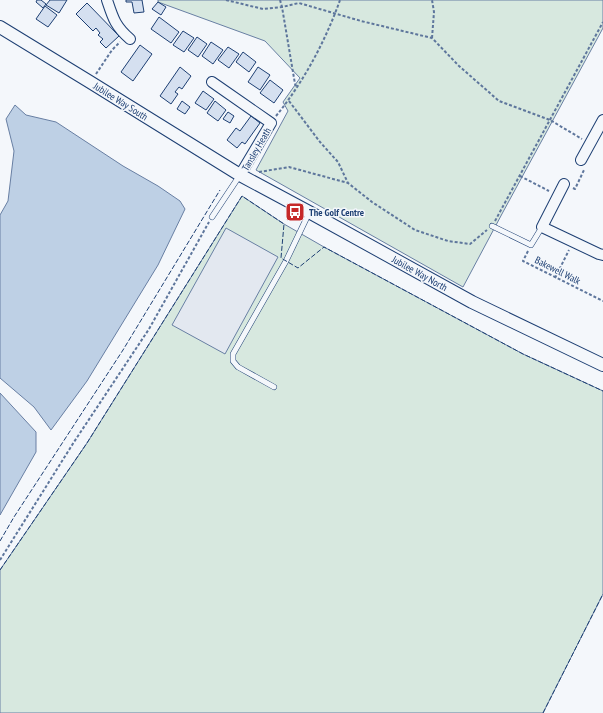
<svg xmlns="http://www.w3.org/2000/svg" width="603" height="713" viewBox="0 0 603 713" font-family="'PT Sans Narrow',sans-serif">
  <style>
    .green { fill: #d7e8df; stroke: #687fa3 }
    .parking { fill: #e3e8f0; stroke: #687fa3 }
    .water { fill: #bed0e5; stroke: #687fa3 }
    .building { fill: #d5e0f0; stroke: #1d3f73 }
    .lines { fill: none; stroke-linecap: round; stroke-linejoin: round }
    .service-casing { stroke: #1d3f73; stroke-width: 6 }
    .minor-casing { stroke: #1d3f73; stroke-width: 12 }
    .tertiary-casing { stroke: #1d3f73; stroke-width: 14 }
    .path { stroke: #5e769c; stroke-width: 2; stroke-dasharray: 3 2; stroke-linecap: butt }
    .service { stroke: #f4f7fb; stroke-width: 5 }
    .minor { stroke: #f4f7fb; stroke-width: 10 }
    .tertiary { stroke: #f4f7fb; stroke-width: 12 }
    .fence { stroke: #1d3f73; stroke-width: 1; stroke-dasharray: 5 2; stroke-linecap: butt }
    .labels { text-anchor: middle; stroke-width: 3; stroke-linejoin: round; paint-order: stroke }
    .street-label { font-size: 10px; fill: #1d3f73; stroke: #f4f7fb }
    .poi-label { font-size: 10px; font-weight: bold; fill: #1d3f73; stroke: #f4f7fb; text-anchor: start }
  </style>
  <rect width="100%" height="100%" fill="#f4f7fb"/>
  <g class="green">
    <path d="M158,0H603V28L503,212L463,287L256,170L288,111L283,102L300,78L265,41L158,2Z"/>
    <path d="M242,196L284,224L324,247L523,354L603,391V594L543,713H0V570L87,443Z"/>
  </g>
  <path class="parking" d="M226,228L278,257L225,354L172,325Z"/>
  <g class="water">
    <path d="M15,105L26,115L56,122L123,166L158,186L180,201L185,209L158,265L87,381L51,430L34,407L0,378V215L8,201L14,151L6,119Z"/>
    <path d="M0,393L36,432V452L0,515Z"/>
  </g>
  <g class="building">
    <path d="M37,0H41L46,4L43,8L36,2Z"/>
    <path d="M50,0H67L59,13L46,5Z"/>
    <path d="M126,0H142L144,12L134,13L132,2H126Z"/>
    <path d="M158,2L166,7L161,15L152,9Z"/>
    <path d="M87,3L119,36L106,48L100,42L103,39L98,35L100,33L96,28L93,31L76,14Z"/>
    <path d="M45,6L57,15L48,27L36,19Z"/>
    <path d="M159,17L179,32L171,43L151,29Z"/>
    <path d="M183,31L194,38L184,52L173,45Z"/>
    <path d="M197,37L207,44L198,57L188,50Z"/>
    <path d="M211,42L223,50L213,64L202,56Z"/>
    <path d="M140,45L152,54L133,81L121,72Z"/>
    <path d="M228,47L239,54L229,68L218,60Z"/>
    <path d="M243,52L256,62L249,72L236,62Z"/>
    <path d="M180,67L191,76L182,89L179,87L175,92L178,94L171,104L160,96Z"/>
    <path d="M258,67L270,75L260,90L248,82Z"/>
    <path d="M270,80L283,90L274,103L260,93Z"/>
    <path d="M203,91L214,99L206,110L195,103Z"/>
    <path d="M182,101L190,107L185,114L177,109Z"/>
    <path d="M215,101L226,110L218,121L207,113Z"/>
    <path d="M228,112L234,116L230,123L223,119Z"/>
    <path d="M251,116L260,123L245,144L242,142L237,148L227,140L236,128L240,131Z"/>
  </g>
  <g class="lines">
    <g class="service-casing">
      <g id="service">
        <path d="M212,217L240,175"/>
        <path d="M492,226L531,245L542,227"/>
        <path d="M274,387L238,367L233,361V354L286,261L309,213"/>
      </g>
    </g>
    <g class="minor-casing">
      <g id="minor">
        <path d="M107,0C113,18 115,26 130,39"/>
        <path d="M212,82L271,123L240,175"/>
        <path d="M581,160L603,120"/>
        <path d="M564,184L542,227L599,254L603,255"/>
      </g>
    </g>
    <g class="tertiary-casing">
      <path id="tertiary" d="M0,27L90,82L240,175L309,212L472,302L603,365"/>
    </g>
    <g class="path">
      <path d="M226,0L263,9L282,7L299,3L361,21L432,38L459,66L499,101L550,120L582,139"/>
      <path d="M280,0L282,7L295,84L297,87"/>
      <path d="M432,38L434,12L432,0"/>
      <path d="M96,74L112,50L120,42"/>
      <path d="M289,101L320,142L338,162L348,183L372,202L415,230L448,241L470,244L487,230"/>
      <path d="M276,116C303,83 326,40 340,0"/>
      <path d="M259,172L289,167L348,183"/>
      <path d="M520,176L549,191"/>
      <path d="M573,188L575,189L584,170"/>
      <path d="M495,221L603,22"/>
      <path d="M528,251L523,261L603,301"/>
      <path d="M555,278L569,250"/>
      <path d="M0,560L74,442L149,329L209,222"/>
    </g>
    <use href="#service" class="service"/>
    <use href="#minor" class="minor"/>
    <use href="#tertiary" class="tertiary"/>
    <g class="fence">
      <path d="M0,541L14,517L123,350L220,190"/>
      <path d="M0,570L87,443L242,196L284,224L281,258L298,268L324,247L523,354L603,391"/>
      <path d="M543,713L603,594"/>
    </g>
  </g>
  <defs>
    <g id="bus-square" transform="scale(1)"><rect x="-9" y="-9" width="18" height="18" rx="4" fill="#c62828" stroke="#f4f7fb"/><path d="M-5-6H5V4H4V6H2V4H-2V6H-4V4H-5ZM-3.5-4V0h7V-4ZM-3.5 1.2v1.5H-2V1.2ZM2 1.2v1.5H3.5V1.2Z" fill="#fff"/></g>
  </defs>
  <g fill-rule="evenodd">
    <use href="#bus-square" x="295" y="212"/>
  </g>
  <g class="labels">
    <g class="street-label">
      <text transform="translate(121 101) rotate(32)" y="4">Jubilee Way South</text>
      <text transform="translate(256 149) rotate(-60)" y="4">Tansley Heath</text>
      <text transform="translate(558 270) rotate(27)" y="4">Bakewell Walk</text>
      <text transform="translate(420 273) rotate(29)" y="4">Jubilee Way North</text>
    </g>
    <g class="poi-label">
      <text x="309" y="216">The Golf Centre</text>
    </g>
  </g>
</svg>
